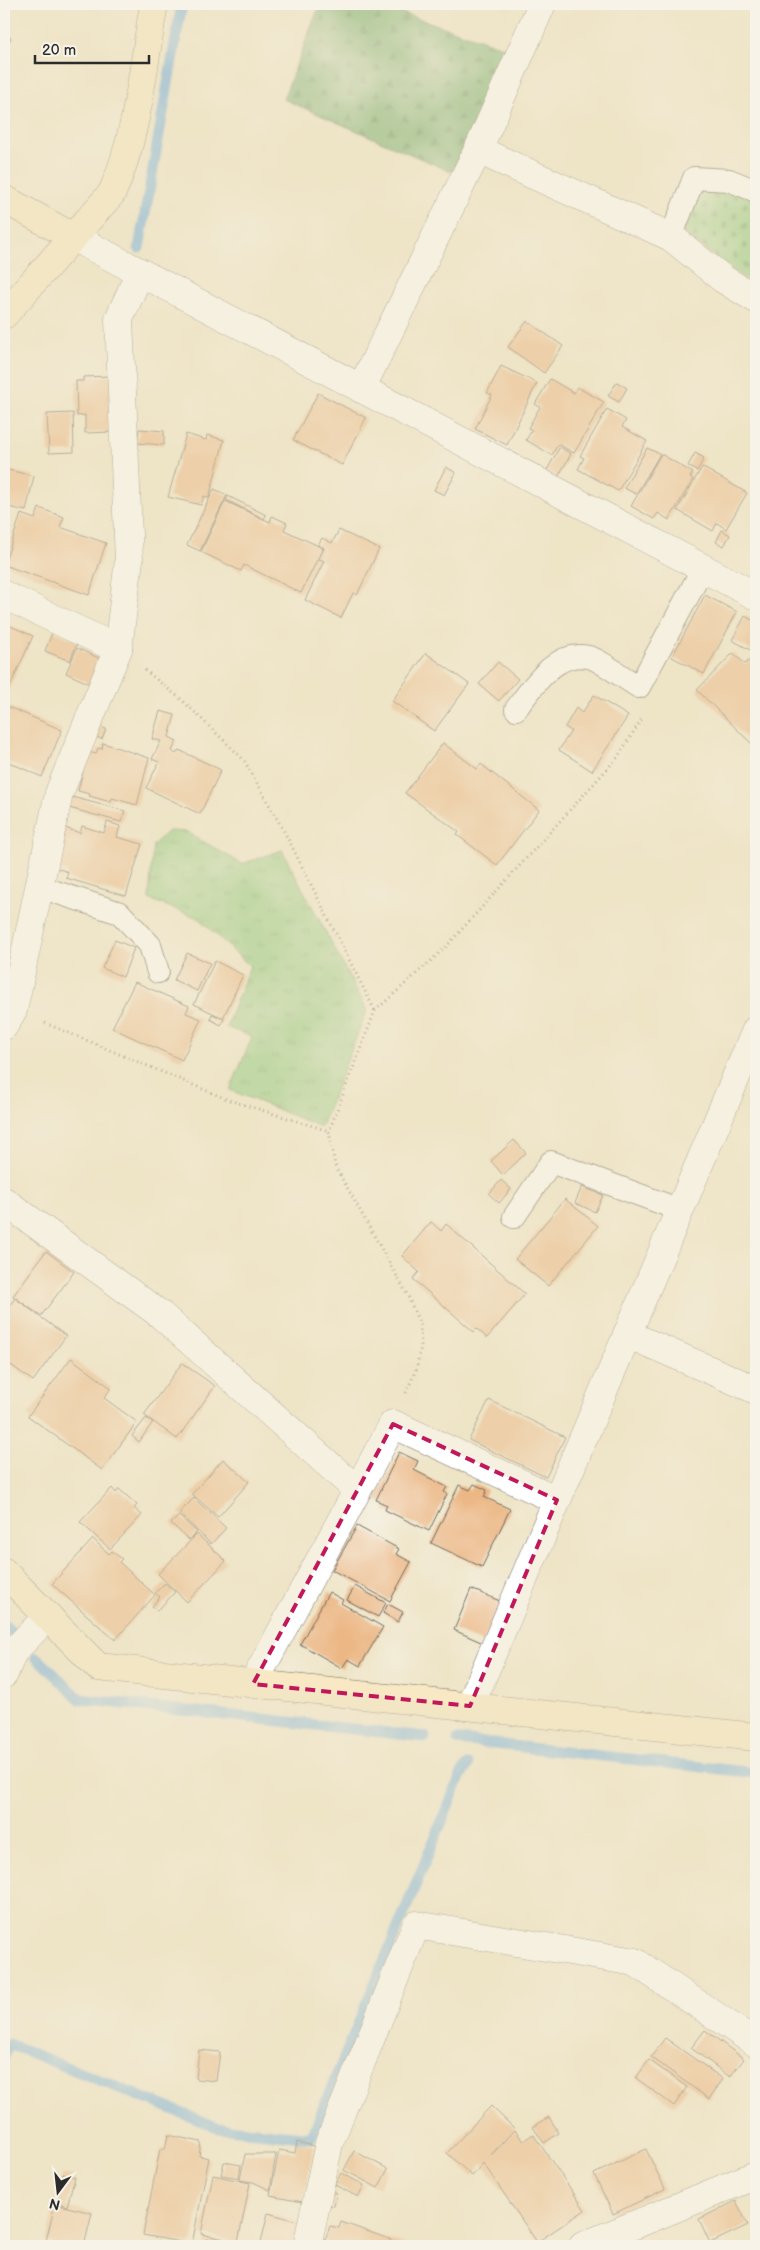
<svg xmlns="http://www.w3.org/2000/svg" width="760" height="2250" viewBox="0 0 760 2250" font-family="'Balsamiq Sans',sans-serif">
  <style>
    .grass { fill: url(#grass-tufts); stroke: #5c7a55 }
    .forest { fill: url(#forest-firs); stroke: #4e6c4c }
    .cemetery { fill: url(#cemetery-stones); stroke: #5c7a55 }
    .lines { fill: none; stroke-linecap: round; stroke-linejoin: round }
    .stream { stroke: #6bacdf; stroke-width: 11 }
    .building { fill: #ecb785 }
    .lane-casing { stroke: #6f6c61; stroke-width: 24 }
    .street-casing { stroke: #6f6c61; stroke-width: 29 }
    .secondary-casing { stroke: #6f6c61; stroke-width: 29 }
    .path { stroke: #6f6c61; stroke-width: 3; stroke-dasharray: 1 4; stroke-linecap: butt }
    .lane { stroke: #fff; stroke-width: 22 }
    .street { stroke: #fff; stroke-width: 28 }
    .secondary { stroke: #f8e8c3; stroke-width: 28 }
    .marked { fill: none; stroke: #c2185b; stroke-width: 4; stroke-dasharray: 10 6; stroke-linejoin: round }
  </style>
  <defs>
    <pattern id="grass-tufts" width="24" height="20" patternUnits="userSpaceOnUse" patternTransform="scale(1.25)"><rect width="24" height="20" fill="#8dca7f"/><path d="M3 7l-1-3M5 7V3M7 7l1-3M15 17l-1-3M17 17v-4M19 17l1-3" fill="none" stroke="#73a468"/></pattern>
    <pattern id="forest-firs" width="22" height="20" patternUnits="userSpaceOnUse" patternTransform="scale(1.25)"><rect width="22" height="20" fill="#72ae6e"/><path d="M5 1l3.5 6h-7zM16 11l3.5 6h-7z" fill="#5e8e5b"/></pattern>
    <pattern id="cemetery-stones" width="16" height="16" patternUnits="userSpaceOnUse" patternTransform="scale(1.25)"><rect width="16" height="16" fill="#8dca7f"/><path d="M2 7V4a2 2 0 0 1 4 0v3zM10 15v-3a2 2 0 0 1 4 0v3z" fill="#73a468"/></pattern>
  </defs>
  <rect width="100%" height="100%" fill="#f7f3e8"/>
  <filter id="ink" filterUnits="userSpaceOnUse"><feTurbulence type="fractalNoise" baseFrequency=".02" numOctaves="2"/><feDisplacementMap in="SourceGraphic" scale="10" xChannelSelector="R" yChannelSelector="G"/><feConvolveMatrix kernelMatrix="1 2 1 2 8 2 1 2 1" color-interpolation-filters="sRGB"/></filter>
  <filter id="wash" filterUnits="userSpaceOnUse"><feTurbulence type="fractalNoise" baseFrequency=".0096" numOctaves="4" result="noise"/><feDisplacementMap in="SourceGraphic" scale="20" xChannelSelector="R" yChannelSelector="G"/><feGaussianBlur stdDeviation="1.12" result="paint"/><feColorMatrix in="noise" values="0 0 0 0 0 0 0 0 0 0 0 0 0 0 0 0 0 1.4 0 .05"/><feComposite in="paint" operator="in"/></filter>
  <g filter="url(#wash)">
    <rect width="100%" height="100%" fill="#eee4c6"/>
    <path class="grass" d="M168,831L187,832L242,864L282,850L367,1010L321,1127L230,1090L252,1037L226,1027L250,966L198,918L149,899L153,845Z"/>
    <path class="forest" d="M320,4H376L506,48L452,172L283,99Z"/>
    <path class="cemetery" d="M697,185L728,186L756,198V287L680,231Z"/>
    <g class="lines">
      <g class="stream">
        <path d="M139,248L182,4"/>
        <path d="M4,1625L10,1631"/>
        <path d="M36,1657L80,1699L425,1737"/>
        <path d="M458,1740L756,1773"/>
        <path d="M4,2056L9,2044L219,2128L311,2138L461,1775L468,1765"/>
      </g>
    </g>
    <g id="blocks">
      <g class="building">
        <path d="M4,34L11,38L4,50Z"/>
        <path d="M527,321L563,346L544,373L508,347Z"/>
        <path d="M501,366L537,383L507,445L475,429L492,395L487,393Z"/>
        <path d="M112,376L113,432L85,433V415L77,416L76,381H83V377Z"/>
        <path d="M550,379L574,393L577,387L604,402L574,453L558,444L552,455L526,440L532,430L528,428L540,407L535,404Z"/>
        <path d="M617,382L627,388L619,402L608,396Z"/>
        <path d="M318,393L366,418L342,465L293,440Z"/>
        <path d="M607,409L626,420L622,427L647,441L618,491L578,469L584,458L580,456Z"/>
        <path d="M73,413L74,452L49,453L47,414Z"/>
        <path d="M139,429L164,431V445L137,443Z"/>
        <path d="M186,434L206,440L207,435L224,440L209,498L204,496L201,505L168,497Z"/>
        <path d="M560,447L571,454L558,477L547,470Z"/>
        <path d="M647,448L660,454L636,494L624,488Z"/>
        <path d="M695,453L704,458L697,471L688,466Z"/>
        <path d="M661,454L693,473L690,477L693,479L669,520L658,513L654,519L631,506Z"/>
        <path d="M446,467L456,473L444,495L434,490Z"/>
        <path d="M702,467L747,493L726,529L717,523L713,531L677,510Z"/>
        <path d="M4,469L34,476L26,511L4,506Z"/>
        <path d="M214,489L227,495L200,551L187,545Z"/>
        <path d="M228,496L266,515L264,519L226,500Z"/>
        <path d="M225,501L270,522L272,516L287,523L284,530L323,548L301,593L244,565L241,571L201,552Z"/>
        <path d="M39,508L64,517L60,527L106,543L89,595L4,565L21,514L35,519Z"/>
        <path d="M339,530L379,549L357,595L353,593L341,618L305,600L324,561L319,559L324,548L318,545L322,538L332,543Z"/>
        <path d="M722,530L730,535L724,546L716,542Z"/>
        <path d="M705,595L737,612L704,674L672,657Z"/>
        <path d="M745,616L756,622V653L732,640Z"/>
        <path d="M4,623L33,636L6,695L4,694Z"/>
        <path d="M53,631L78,641L70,661L45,651Z"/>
        <path d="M77,648L101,659L90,684L66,673Z"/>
        <path d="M426,653L469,684L434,731L392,701Z"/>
        <path d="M733,653L745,664L750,660L756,666V748L697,690Z"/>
        <path d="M498,662L518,679L499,701L479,684Z"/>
        <path d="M594,695L628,716L592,771L559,750L571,731L565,727L576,708L582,713Z"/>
        <path d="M4,705L62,730L42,777L4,760Z"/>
        <path d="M160,711L175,715L169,737L177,741L172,751L176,754L179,750L221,770L200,814L146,788L159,762L152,759L161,741L152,739Z"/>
        <path d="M97,725L106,729L102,739L92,736Z"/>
        <path d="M103,743L149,758L137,805L112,798L111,802L89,796L90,794L78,791L88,752L96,754L98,748L102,749Z"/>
        <path d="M443,743L477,769L481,764L539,810L497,865L457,835L459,832L405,793Z"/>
        <path d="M72,797L125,811L121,822L69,808Z"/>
        <path d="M107,822L120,826L117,837L142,844L126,896L66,878L68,872L54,867L62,827L80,833L82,826L104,833Z"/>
        <path d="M115,940L134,948L123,977L102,968Z"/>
        <path d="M187,953L210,963L197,991L174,980Z"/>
        <path d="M215,961L243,975L223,1018L194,1004Z"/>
        <path d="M135,982L189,1006L186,1013L201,1019L182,1060L112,1028Z"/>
        <path d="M212,1014L224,1019L221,1025L210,1019Z"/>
        <path d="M514,1140L526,1153L503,1175L491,1161Z"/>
        <path d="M501,1180L511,1189L499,1203L489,1194Z"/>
        <path d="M582,1187L603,1195L595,1212L575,1203Z"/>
        <path d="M565,1199L598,1226L548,1286L515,1259Z"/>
        <path d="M431,1222L441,1231L446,1224L525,1294L487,1338L477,1329L474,1332L413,1279L419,1272L402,1256Z"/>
        <path d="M46,1251L74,1272L41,1316L13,1296Z"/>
        <path d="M15,1298L66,1336L33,1381L4,1360V1313Z"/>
        <path d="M71,1358L111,1388L104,1398L137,1422L102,1470L28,1416Z"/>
        <path d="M182,1363L215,1386L177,1439L144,1415Z"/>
        <path d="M489,1400L565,1437L546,1477L469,1440Z"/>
        <path d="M146,1418L153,1422L139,1442L132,1436Z"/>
        <path d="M399,1452L418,1461L414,1470L447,1487L444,1492L447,1494L429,1531L385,1510L387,1505L376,1500Z"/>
        <path d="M223,1459L249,1482L218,1517L192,1494Z"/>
        <path d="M474,1484L487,1490L484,1497L510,1509L482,1567L431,1543L459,1485L470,1490Z"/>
        <path d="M112,1488L116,1493L119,1489L137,1505L134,1508L142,1515L110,1549L80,1522Z"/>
        <path d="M194,1498L226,1528L211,1544L179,1513Z"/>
        <path d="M179,1516L197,1532L189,1540L171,1523Z"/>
        <path d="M357,1526L399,1549L396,1554L411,1562L390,1601L332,1570Z"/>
        <path d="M197,1534L226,1561L187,1602L158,1574Z"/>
        <path d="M93,1539L109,1554L112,1551L122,1559L119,1562L155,1595L115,1640L52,1584Z"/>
        <path d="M165,1583L175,1592L157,1611L152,1606L160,1597L155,1593Z"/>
        <path d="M355,1586L386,1603L378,1617L347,1600Z"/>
        <path d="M471,1589L500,1601L483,1643L454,1630Z"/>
        <path d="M329,1592L343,1600L341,1603L383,1627L360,1666L348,1659L342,1668L300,1644Z"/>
        <path d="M388,1604L403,1612L398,1622L383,1613Z"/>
        <path d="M705,2030L744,2059L730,2077L691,2048Z"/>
        <path d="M665,2038L723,2079L709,2099L651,2057Z"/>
        <path d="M199,2050L220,2052L216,2081L196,2079Z"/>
        <path d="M649,2060L687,2087L674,2106L636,2078Z"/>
        <path d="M491,2106L515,2129L491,2155L515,2130L523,2141L533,2134L585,2210L537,2242L483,2163L472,2176L447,2153Z"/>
        <path d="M549,2117L559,2133L544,2143L533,2127Z"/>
        <path d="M168,2135L201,2142L199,2156L209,2158L192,2244L143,2235L160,2149H165Z"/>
        <path d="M297,2142L314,2146L303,2202L270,2196L279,2150L295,2153Z"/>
        <path d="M646,2149L665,2189L613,2214L594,2174Z"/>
        <path d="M354,2151L388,2169L378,2188L344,2170Z"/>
        <path d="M245,2154H276L270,2190L253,2182L240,2180Z"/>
        <path d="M224,2162L241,2165L239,2178L221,2175Z"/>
        <path d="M341,2173L364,2185L358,2197L335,2185Z"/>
        <path d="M63,2174L75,2177L67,2206L55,2202Z"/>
        <path d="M213,2175L250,2183L238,2242L201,2234Z"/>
        <path d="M328,2192L337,2193L334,2206L326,2205Z"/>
        <path d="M736,2201L748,2225L710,2243L699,2219Z"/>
        <path d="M55,2204L92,2213L84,2246H66L46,2241Z"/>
        <path d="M268,2213L301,2222L294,2246H260Z"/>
        <path d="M341,2222L409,2246H323L330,2226L339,2228Z"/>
        <path d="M206,2239L229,2244L228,2246H204Z"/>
      </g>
    </g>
  </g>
  <g filter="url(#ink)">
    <use href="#blocks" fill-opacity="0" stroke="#6f6c61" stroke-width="1"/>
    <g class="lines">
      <g class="lane-casing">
        <g id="lane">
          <path d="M671,237L694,178L729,180L756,191"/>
          <path d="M516,709C533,687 555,650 588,657C598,658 628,681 639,687L703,568"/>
          <path d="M40,887L120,913L150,945L158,972"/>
          <path d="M514,1217L551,1162L680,1210"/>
        </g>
      </g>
      <g class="street-casing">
        <g id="street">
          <path d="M478,150L671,237L723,279L756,299"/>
          <path d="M73,237L756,596"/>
          <path d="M361,389L478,150L542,4"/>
          <path d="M4,595L118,649"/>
          <path d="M4,1026L13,1010L59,793L118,649L129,560L119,319L140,272"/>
          <path d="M4,1201L161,1315L357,1490"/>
          <path d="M627,1334L756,1390"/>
          <path d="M4,1674L13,1652L48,1616"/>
          <path d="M253,1684L393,1424L557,1500"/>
          <path d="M470,1706L756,1030"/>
          <path d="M307,2246L329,2143L416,1925L635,1962L756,2043"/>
          <path d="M583,2246L756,2175"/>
        </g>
      </g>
      <g class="secondary-casing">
        <g id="secondary">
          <path d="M4,199L73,237"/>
          <path d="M4,315L112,193C138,135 143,66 154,4"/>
          <path d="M4,1572L98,1667L756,1737"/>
        </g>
      </g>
      <g class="path">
        <path d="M145,670L182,700L244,760L285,833L375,1011"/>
        <path d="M45,1023L229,1100L329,1131"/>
        <path d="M406,1393L416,1370L421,1346L420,1325L408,1296L335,1166L329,1131L375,1011L445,948L617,758L643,717"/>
      </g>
      <use href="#lane" class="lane"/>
      <use href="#street" class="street"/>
      <use href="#secondary" class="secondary"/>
    </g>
  </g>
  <path d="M0 0H760V2250H0ZM393,1424L557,1500L470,1706L253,1684Z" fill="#eee4c6" fill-opacity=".55" fill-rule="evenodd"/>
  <path class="marked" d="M393,1424L557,1500L470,1706L253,1684Z"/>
  <rect width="760" height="2250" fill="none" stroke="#f7f3e8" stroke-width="20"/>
  <g transform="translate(58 2192) rotate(195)" stroke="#f7f3e8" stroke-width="4" paint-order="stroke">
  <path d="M0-4L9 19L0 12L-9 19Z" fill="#2b2b2b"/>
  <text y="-8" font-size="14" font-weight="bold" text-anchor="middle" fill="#2b2b2b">N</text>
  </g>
  <path d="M35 55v8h114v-8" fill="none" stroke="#2b2b2b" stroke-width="2.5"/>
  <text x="42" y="55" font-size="15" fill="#2b2b2b" stroke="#f7f3e8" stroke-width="4" paint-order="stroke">20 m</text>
</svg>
